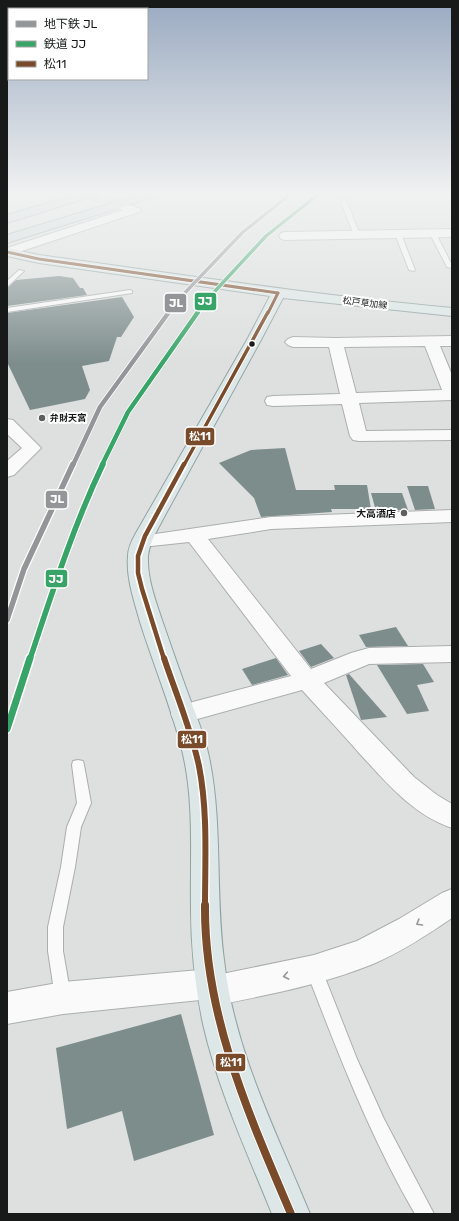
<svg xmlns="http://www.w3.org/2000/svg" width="459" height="1221" viewBox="0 0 459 1221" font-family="Rubik,'Noto Sans JP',sans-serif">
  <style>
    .building { fill: #7d8d8c }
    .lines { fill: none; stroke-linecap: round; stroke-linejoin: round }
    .street-tunnel { stroke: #bfc2c1; stroke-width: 12; stroke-dasharray: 12 6; stroke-linecap: butt }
    .lane-casing { stroke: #acaeae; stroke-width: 2 }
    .street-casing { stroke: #acaeae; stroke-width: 2 }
    .primary-casing { stroke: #90a3a1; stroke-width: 2 }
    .highway-casing { stroke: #90a3a1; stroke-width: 2 }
    .lane { fill: #fafafa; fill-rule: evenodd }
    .street { fill: #fafafa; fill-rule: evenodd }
    .primary { fill: #dde7e7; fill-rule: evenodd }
    .highway { fill: #c9dad9; fill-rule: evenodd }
    .bus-1-far4-casing { stroke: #fff; stroke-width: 4.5 }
    .bus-1-far3-casing { stroke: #fff; stroke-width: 5.5 }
    .bus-1-far2-casing { stroke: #fff; stroke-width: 8 }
    .bus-1-far1-casing { stroke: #fff; stroke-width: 9 }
    .bus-1-casing { stroke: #fff; stroke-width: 10 }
    .bus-1-far4 { stroke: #7a4b2a; stroke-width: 3 }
    .bus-1-far3 { stroke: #7a4b2a; stroke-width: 3.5 }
    .bus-1-far2 { stroke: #7a4b2a; stroke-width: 4.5 }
    .bus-1-far1 { stroke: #7a4b2a; stroke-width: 6 }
    .bus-1 { stroke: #7a4b2a; stroke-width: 8 }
    .rail-1-far3-casing { stroke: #fff; stroke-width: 5 }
    .rail-1-far2-casing { stroke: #fff; stroke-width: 6 }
    .rail-1-far1-casing { stroke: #fff; stroke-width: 8 }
    .rail-1-casing { stroke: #fff; stroke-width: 10 }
    .rail-1-far3 { stroke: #38a468; stroke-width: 3.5 }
    .rail-1-far2 { stroke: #38a468; stroke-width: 4.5 }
    .rail-1-far1 { stroke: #38a468; stroke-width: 5.5 }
    .rail-1 { stroke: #38a468; stroke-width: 7 }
    .metro-1-far2-casing { stroke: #fff; stroke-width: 5 }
    .metro-1-far1-casing { stroke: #fff; stroke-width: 6 }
    .metro-1-casing { stroke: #fff; stroke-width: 8 }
    .metro-1-far2 { stroke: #939598; stroke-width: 3.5 }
    .metro-1-far1 { stroke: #939598; stroke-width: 4.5 }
    .metro-1 { stroke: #939598; stroke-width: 5.5 }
    .oneway { stroke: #949595 }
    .bus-dot { fill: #181a1a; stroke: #fff; stroke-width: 1.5 }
    .poi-dot { fill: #5d5f5f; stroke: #fff; stroke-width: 1.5 }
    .labels { text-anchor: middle; stroke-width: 4; stroke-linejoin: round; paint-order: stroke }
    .far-street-label { font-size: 9px; fill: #181a1a; stroke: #fff }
    .far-poi-label { font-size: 9px; font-weight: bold; fill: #181a1a; stroke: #fff; text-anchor: start }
    .poi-label { font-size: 10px; font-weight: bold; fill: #181a1a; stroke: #fff; text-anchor: end }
    .line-badge { stroke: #fff; stroke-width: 1.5 }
    .badge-label { font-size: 11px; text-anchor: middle; font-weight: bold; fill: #fff }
  </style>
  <rect width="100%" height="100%" fill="#dde0df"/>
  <g class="building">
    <path d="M59,276L73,278L80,288H83L87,295L7,306V288L16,280Z"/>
    <path d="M122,297L134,317L121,337H117L109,361L82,366L90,390L85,399L30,410L7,362V313Z"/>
    <path d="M285,448L296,490H335L334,485H367L371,509H331L332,512L261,517L254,498L219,463L251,450Z"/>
    <path d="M407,486H428L435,509L415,510Z"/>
    <path d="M371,493H402L408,510L376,511Z"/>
    <path d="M396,627L408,646L366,647L359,635Z"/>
    <path d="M321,644L334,658L311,667L299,651Z"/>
    <path d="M276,658L288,675L252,685L242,669Z"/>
    <path d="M423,664L434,682L417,685L429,711L407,714L377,665Z"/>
    <path d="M349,674L387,717L361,720L346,675Z"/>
    <path d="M181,1014L214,1135L134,1161L122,1111L67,1129L56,1048Z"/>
  </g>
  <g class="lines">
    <path class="street-tunnel" d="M89,193L122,206"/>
    <g class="lane-casing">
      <g id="lane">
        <path d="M344,200L347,202L360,235L359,236L354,235L341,202Z"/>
        <path d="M396,233L401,234L415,270L414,271L409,270L395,234Z"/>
        <path d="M431,233L436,234L452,265V268L447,267L430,234Z"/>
        <path d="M19,270L24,271L7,287V281Z"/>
        <path d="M130,290L132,291V293L7,312V308Z"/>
        <path d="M78,760L83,761L84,765L91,803L81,827L75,867L63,927V951L71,997L69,1002L63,1005L57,1002L55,997L48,951V927L61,867L67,827L77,803L72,765L73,761Z"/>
        <path d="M314,963L320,965L357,1059L384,1119L434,1214H415C370,1137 338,1053 306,970L308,965Z"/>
      </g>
    </g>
    <g class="street-casing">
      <g id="street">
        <path d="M122,203L139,208L141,210L139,212L7,256V248L123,210L118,208L116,206L118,204Z"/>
        <path d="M452,229V237L285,240L281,239L279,236L281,233L285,232Z"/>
        <path d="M452,336V346H440L452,375V400L359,403L366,431L452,430V440L359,441L353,440L350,436L342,404L273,406L267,405L265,401L267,397L273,396L340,394L329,347H293L288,345L285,342L288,339L293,337L335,338ZM425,346L442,390L356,393L344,347Z"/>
        <path d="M7,419L13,420L41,448L14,475L7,477V461L22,448L7,434Z"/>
        <path d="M452,510V522L271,529L208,539L311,669L351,653L369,648L452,646V662L369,664L324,683L414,777L437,795L452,804V828C413,815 387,783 360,754C341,732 321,711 302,690L183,723L174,721L171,714L174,707L291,676L189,542L142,547L135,545L132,541L135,537L271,517Z"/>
        <path d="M452,889V918C427,935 401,952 373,964C321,985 267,995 212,1006L200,1000L63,1014L7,1024V992L63,982L211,969L222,974L314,955L357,941L399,919L442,893Z"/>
      </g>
    </g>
    <g class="primary-casing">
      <path id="primary" d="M7,248L39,255C177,274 314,295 452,308V316L283,298L262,338L163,519C157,531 149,543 148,556C147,578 155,599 162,620C171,646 180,672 190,699C197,718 205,737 209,757C223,824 215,892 224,960C234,1050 276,1131 310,1214H272C247,1152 218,1090 203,1024C195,986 191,948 191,908C190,854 195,799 181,746C170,704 153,663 140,622C134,600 126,578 128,556C128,548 132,540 136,533L248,338L270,296L39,263L7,256Z"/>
    </g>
    <g class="highway-casing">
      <g id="highway">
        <path d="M81,193H99L97,195L7,223V215Z"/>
        <path d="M145,193H162L160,195L7,243V235Z"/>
      </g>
    </g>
    <use href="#lane" class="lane"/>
    <use href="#street" class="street"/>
    <use href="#primary" class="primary"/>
    <use href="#highway" class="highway"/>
    <g class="bus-1-far4-casing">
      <g id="bus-1-far4">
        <path d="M7,252L39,259L278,293"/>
        <path d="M268,313L278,293"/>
      </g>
    </g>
    <g class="bus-1-far3-casing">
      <path id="bus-1-far3" d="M184,465L268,312"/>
    </g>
    <g class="bus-1-far2-casing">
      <path id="bus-1-far2" d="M164,659L142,589L138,573V556L145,536L184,464"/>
    </g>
    <g class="bus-1-far1-casing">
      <path id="bus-1-far1" d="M164,658C176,694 191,729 199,766C208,812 205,860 205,906"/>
    </g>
    <g class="bus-1-casing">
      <path id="bus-1" d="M205,905C204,1015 249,1115 291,1214"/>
    </g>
    <use href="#bus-1-far4" class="bus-1-far4"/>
    <use href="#bus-1-far3" class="bus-1-far3"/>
    <use href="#bus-1-far2" class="bus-1-far2"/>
    <use href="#bus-1-far1" class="bus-1-far1"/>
    <use href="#bus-1" class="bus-1"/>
    <g class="rail-1-far3-casing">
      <path id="rail-1-far3" d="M197,313L204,303L266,236L320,193"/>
    </g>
    <g class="rail-1-far2-casing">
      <path id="rail-1-far2" d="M102,465L128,412L198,312"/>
    </g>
    <g class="rail-1-far1-casing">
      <path id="rail-1-far1" d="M30,659C52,593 73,527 103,464"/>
    </g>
    <g class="rail-1-casing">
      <path id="rail-1" d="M7,729L30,658"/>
    </g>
    <use href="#rail-1-far3" class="rail-1-far3"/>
    <use href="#rail-1-far2" class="rail-1-far2"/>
    <use href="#rail-1-far1" class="rail-1-far1"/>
    <use href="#rail-1" class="rail-1"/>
    <g class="metro-1-far2-casing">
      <path id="metro-1-far2" d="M169,313L178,300L243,232L292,193"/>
    </g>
    <g class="metro-1-far1-casing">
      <path id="metro-1-far1" d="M73,465L100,407L169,312"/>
    </g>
    <g class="metro-1-casing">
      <path id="metro-1" d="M7,620L24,569L73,464"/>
    </g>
    <use href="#metro-1-far2" class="metro-1-far2"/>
    <use href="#metro-1-far1" class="metro-1-far1"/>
    <use href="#metro-1" class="metro-1"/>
  </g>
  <defs><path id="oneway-chevron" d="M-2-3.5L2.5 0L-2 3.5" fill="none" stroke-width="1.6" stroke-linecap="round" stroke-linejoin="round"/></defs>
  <g class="oneway">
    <use href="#oneway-chevron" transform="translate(419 923) rotate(149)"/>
    <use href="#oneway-chevron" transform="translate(286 976) rotate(169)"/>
  </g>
  <linearGradient id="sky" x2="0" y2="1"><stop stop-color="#9aaac1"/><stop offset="0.53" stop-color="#f0f1f1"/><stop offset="1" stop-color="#f0f1f1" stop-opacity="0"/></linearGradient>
  <rect width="459" height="364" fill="url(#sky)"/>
  <circle class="bus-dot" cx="252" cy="344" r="3.5"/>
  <g class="poi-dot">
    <circle cx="42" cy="418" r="4"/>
    <circle cx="404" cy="513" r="4"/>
  </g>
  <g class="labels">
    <g class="far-street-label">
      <text transform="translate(365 303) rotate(7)" y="3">松戸草加線</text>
    </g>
    <g class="far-poi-label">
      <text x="50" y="421">弁財天宮</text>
    </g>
    <g class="poi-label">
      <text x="396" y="517">大高酒店</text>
    </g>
  </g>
  <g class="line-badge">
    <rect x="194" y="292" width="23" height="19" rx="4" fill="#38a468"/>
    <rect x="164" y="293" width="23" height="20" rx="4" fill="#939598"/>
    <rect x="185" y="427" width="30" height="19" rx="4" fill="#7a4b2a"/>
    <rect x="45" y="490" width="23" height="19" rx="4" fill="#939598"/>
    <rect x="45" y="569" width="23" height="19" rx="4" fill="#38a468"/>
    <rect x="177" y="730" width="30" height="19" rx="4" fill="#7a4b2a"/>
    <rect x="215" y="1053" width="31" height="19" rx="4" fill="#7a4b2a"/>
  </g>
  <g class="badge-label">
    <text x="205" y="305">JJ</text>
    <text x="176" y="307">JL</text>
    <text x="200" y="440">松11</text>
    <text x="57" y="503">JL</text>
    <text x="56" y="583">JJ</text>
    <text x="192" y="743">松11</text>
    <text x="231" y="1066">松11</text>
  </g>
  <rect width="459" height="1221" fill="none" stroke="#181a1a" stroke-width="16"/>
  <rect x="8" y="8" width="140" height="72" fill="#ffffff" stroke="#a3a3a3"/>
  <rect x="16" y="21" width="20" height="6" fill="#939598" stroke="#a3a3a3"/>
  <text x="44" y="28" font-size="12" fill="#181a1a">地下鉄 JL</text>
  <rect x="16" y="41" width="20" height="6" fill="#38a468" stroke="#a3a3a3"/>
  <text x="44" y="48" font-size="12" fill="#181a1a">鉄道 JJ</text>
  <rect x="16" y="61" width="20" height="6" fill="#7a4b2a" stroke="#a3a3a3"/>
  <text x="44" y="68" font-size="12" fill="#181a1a">松11</text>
</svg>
